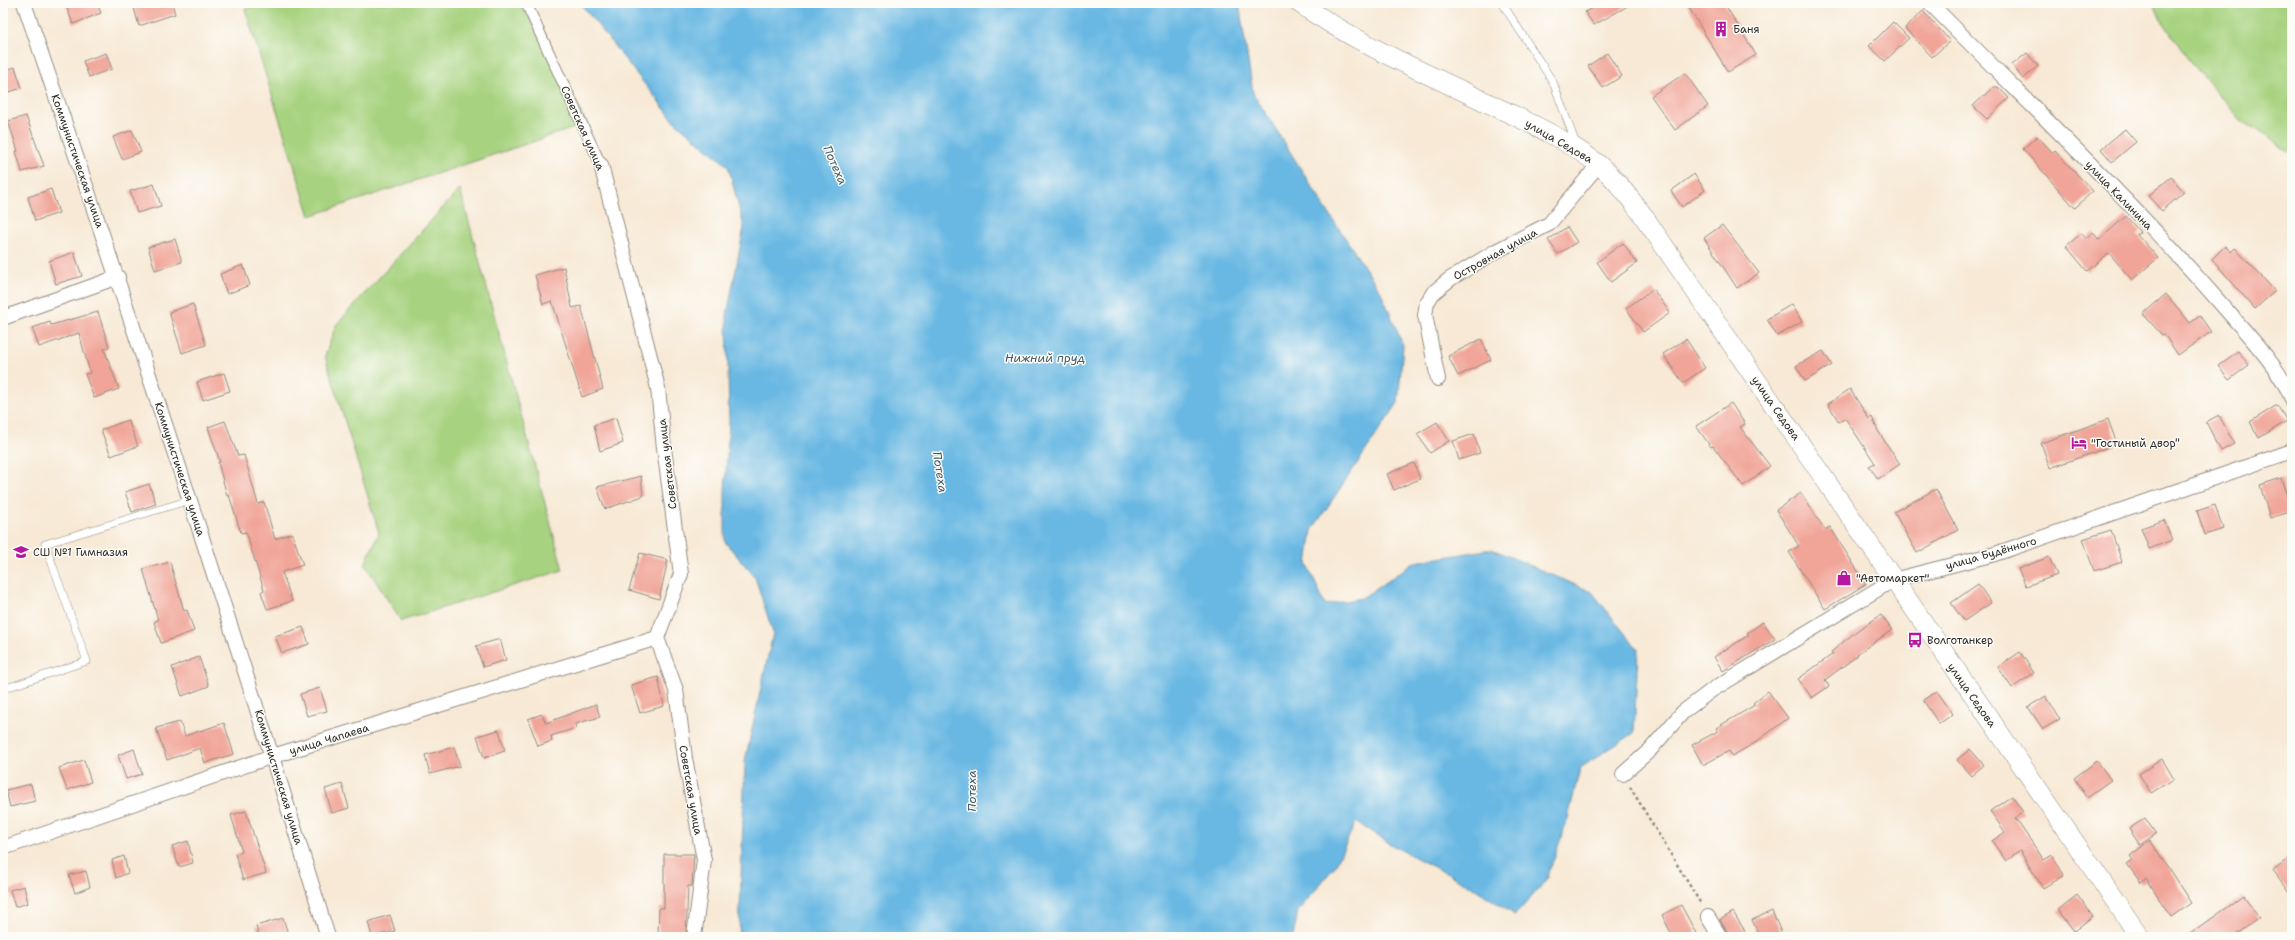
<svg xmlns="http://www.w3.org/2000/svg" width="2295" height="940" viewBox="0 0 2295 940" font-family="'Shantell Sans',sans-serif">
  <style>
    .green { fill: #a7d380; stroke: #697f56 }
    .water { fill: #69b8e3; stroke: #4a7287 }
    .building { fill: #f1a599 }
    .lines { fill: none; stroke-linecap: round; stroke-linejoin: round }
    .service-casing { stroke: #918a80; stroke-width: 8 }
    .pedestrian-casing { stroke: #918a80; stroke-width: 12 }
    .minor-casing { stroke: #918a80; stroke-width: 16 }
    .secondary-casing { stroke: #918a80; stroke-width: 20 }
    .path { stroke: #918a80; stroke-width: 2.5; stroke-dasharray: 3 3; stroke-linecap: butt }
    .service { stroke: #fff; stroke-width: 7 }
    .pedestrian { stroke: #fff; stroke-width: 10 }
    .minor { stroke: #fff; stroke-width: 14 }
    .secondary { stroke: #fff; stroke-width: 19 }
    .labels { text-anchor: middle; stroke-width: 3; stroke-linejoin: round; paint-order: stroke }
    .poi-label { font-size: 11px; fill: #2b2b2b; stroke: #fdfcf7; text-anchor: start }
    .street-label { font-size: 11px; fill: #2b2b2b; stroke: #fdfcf7 }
    .water-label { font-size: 12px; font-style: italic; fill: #415c6b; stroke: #fdfcf7 }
  </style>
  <rect width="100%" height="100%" fill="#fdfcf7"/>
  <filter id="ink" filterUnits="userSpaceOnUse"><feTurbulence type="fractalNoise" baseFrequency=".025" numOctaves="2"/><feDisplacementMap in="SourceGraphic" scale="8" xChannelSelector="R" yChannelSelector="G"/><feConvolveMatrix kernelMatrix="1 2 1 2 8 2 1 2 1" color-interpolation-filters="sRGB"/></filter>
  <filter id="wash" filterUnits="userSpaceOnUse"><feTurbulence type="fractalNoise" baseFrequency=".012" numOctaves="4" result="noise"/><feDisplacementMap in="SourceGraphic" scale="16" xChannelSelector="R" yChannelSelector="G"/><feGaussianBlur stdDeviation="0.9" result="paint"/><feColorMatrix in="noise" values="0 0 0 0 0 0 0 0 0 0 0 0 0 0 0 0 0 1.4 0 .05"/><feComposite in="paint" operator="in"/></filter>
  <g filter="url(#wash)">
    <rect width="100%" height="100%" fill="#f7e9d5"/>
    <g class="green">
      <path d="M267,3H530L586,124L310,216L245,9Z"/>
      <path d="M2154,3H2292V153L2241,120L2188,59L2158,14Z"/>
      <path d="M460,189L563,570L401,621L365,564L379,533L325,356L336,325Z"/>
    </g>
    <path class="water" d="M580,3H1239L1253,93L1326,209L1381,292L1403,345L1398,403L1312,530L1307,564L1325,605L1362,598L1415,562L1492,549L1592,592L1638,650L1634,733L1580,768L1568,818L1546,881L1515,915L1471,886L1395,847L1356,822L1335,866L1298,911L1293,937H739L745,761L773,633L755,577L725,542V491L729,422L727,315L744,227L728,166L675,122Z"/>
    <g id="blocks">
      <g class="building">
        <path d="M65,3H97L101,13L73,24Z"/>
        <path d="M150,3H172L175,14L139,26L134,8Z"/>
        <path d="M1601,3H1633L1594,25L1585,12Z"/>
        <path d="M1686,3H1724L1756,55L1728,72Z"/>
        <path d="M1923,11L1950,41L1932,57L1905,28Z"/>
        <path d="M1893,22L1909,38L1885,61L1869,46Z"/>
        <path d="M106,53L112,69L89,77L83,61Z"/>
        <path d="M1607,53L1622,76L1603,88L1588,66Z"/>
        <path d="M2027,53L2038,66L2023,79L2012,65Z"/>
        <path d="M15,67L22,88L3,94V71Z"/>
        <path d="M1685,73L1708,106L1675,130L1651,96Z"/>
        <path d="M1993,87H1998L2009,98L1987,119L1973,106Z"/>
        <path d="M26,116L44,166L22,172L16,151H18L8,121Z"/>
        <path d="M2125,129L2136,142L2112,162L2101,149Z"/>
        <path d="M132,130L141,152L122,159L113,137Z"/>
        <path d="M2037,136L2053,153L2055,151L2093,191L2075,208L2023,149Z"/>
        <path d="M1694,174L1705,190L1682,207L1671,191Z"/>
        <path d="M2171,177L2184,192L2162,211L2148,196Z"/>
        <path d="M154,184L161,206L137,213L130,191Z"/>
        <path d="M51,189L59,213L35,221L28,197Z"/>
        <path d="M2126,216L2140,232L2137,234L2158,258L2132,280L2109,253L2087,271L2066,246L2082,233L2086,238L2093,232L2099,240Z"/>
        <path d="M1722,225L1759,273L1737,288L1704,238Z"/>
        <path d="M1567,227L1577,242L1558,254L1548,240Z"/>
        <path d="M175,239L182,262L155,270L148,247Z"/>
        <path d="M1623,243L1637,263L1611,282L1597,262Z"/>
        <path d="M2225,246L2231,252L2235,248L2275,291L2255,309L2212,259Z"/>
        <path d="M74,252L82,276L56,284L49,261Z"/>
        <path d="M243,265L250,285L227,294L220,274Z"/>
        <path d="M564,267L572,308L581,306L603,389L582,397L552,301L543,304L535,275Z"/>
        <path d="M1653,289L1670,313L1643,332L1626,308Z"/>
        <path d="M2166,294L2190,323L2200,316L2211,332L2178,355L2164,334L2162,335L2143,314Z"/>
        <path d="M193,304L206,345L182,353L169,312Z"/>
        <path d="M1792,304L1802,322L1777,336L1767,319Z"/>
        <path d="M98,312L109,347L104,349L119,389L94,398L85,374L90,373L79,333L39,347L32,328L50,322L51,325Z"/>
        <path d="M1481,339L1491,360L1458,376L1448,356Z"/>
        <path d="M1686,339L1705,368L1683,383L1663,354Z"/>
        <path d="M1823,351L1832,365L1805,381L1796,366Z"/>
        <path d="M2238,351L2249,365L2229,380L2218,366Z"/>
        <path d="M224,373L230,391L203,400L197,382Z"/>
        <path d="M1850,389L1869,419L1872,417L1878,431L1900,464L1878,479L1869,466L1875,463L1845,418L1839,422L1828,404Z"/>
        <path d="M1731,403L1745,424L1740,427L1770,466L1743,486L1713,446L1711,447L1696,426Z"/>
        <path d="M2277,405L2287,421L2259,438L2250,422Z"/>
        <path d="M2219,415L2234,444L2221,451L2206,422Z"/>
        <path d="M616,418L623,443L600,451L594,425Z"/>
        <path d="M2108,419L2117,444L2050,468L2041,443Z"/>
        <path d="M128,420L138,446L111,456L101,430Z"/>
        <path d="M225,421L238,456L244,455L258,504L264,502L275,539L292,533L303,565L282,572L292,601L267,609L261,592L264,590L246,532L241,533L229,495L227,496L218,462H220L208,427Z"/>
        <path d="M1437,422L1449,441L1430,453L1417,434Z"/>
        <path d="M1474,434L1480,453L1459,460L1453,441Z"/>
        <path d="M1414,463L1420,479L1394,490L1387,474Z"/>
        <path d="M641,476L643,496L605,509L597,487Z"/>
        <path d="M2281,478L2292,511L2270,518L2260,485Z"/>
        <path d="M149,484L156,504L132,512L125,492Z"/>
        <path d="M1936,489L1958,530L1917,553L1894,512Z"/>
        <path d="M1801,493L1825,530L1830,527L1866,584L1825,609L1789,552L1799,546L1776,510Z"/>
        <path d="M2215,505L2223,529L2205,535L2197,511Z"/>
        <path d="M2164,520L2172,540L2149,549L2141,528Z"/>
        <path d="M2111,530L2122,562L2094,571L2083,539Z"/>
        <path d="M640,553L668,560L659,599L629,590Z"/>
        <path d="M2049,557L2057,575L2026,586L2018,569Z"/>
        <path d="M170,562L184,611L187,610L194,631L161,643L154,622L158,620L143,569Z"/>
        <path d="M1978,584L1991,603L1964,621L1951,603Z"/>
        <path d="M1881,615L1892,630L1857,654L1858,655L1825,680L1829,686L1812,698L1798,679L1833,654L1831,652L1858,630Z"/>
        <path d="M1763,622L1775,639L1723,671L1714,657L1749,635L1747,633Z"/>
        <path d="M303,627L309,644L282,653L275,636Z"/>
        <path d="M500,639L506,660L483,667L476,646Z"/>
        <path d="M2020,652L2034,673L2012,688L1998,667Z"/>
        <path d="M199,657L209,686L182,696L172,667Z"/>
        <path d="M658,677L664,706L640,713L631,685Z"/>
        <path d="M320,688L327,711L307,716L300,694Z"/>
        <path d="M1768,691L1788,718L1755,743L1732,756L1729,751L1703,765L1692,745L1718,731L1716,728L1755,705L1753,703Z"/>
        <path d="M1937,691L1953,714L1939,724L1923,700Z"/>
        <path d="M2046,696L2060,719L2043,729L2028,707Z"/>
        <path d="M596,704L600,717L575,724L576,728L551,736L552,741L538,746L528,719L542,714L546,723Z"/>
        <path d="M180,722L185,736L224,723L234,754L205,763L200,748L167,760L156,728Z"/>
        <path d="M499,730L505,751L484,758L477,736Z"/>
        <path d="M454,747L460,766L430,774L425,755Z"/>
        <path d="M134,749L142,774L126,779L118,755Z"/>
        <path d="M1970,749L1984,765L1971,776L1957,760Z"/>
        <path d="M2162,759L2174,779L2151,793L2139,774Z"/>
        <path d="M84,760L91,782L67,790L59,768Z"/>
        <path d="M2097,761L2111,780L2087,797L2074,778Z"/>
        <path d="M31,784L35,801L10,807L6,790Z"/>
        <path d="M342,784L349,808L332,813L325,789Z"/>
        <path d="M2012,796L2023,812L2015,818L2044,860L2052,855L2064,875L2043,888L2020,851L2006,861L1992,841L2005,832L1990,811Z"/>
        <path d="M246,811L266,873L243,880L235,854L242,852L231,815Z"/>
        <path d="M2145,818L2156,834L2140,845L2129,829Z"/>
        <path d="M2150,840L2191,903L2171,917L2146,879L2141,883L2127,864L2133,860L2130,856Z"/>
        <path d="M188,841L193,863L179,867L172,846Z"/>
        <path d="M664,854H694L692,886H688L686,936L658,935L659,908H664Z"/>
        <path d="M124,856L128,873L116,878L112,860Z"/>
        <path d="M2292,856V896L2273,870Z"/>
        <path d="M86,871L90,887L75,893L69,875Z"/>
        <path d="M24,886L28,903L15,907L10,890Z"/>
        <path d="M2077,895L2093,916L2074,931L2058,910Z"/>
        <path d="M2243,896L2259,918L2233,937H2186Z"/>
        <path d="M1681,905L1696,933L1688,937H1673L1662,915Z"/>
        <path d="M1772,911L1783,937H1760L1752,920Z"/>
        <path d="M1733,912L1745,931L1737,937H1730L1720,920Z"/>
        <path d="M390,915L395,931L372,937L368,922Z"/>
        <path d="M283,918L289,937H259L256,926Z"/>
      </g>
    </g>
  </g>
  <g filter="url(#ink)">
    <use href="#blocks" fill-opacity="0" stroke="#918a80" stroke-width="1"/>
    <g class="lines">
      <g class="service-casing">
        <g id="service">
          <path d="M1502,3L1553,82L1576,144"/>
          <path d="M3,689L87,661L45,544L190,500"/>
        </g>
      </g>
      <g class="pedestrian-casing">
        <path id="pedestrian" d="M526,3L601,165"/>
      </g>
      <g class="minor-casing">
        <g id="minor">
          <path d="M24,3C130,313 232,624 328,937"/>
          <path d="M1930,3C2027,102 2131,200 2222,305C2245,332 2279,366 2292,399"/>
          <path d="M601,165L658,388L664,448L681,574L657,638L676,690L685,758L704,860L694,937"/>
          <path d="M3,318L118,277"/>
          <path d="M1438,379L1425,315L1427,303L1433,293L1450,279L1496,251L1549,224L1599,164"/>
          <path d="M1623,774L1650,750L1683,712L1712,690L1893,580L1995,554L2292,451"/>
          <path d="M3,848L273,756L657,638"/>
          <path d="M1708,917L1720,937"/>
        </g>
      </g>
      <g class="secondary-casing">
        <path id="secondary" d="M1299,3C1359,45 1426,73 1492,105C1528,122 1566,139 1598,164C1615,178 1628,196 1642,214L2140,937"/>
      </g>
      <path class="path" d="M1630,787L1701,904"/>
      <use href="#service" class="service"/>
      <use href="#pedestrian" class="pedestrian"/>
      <use href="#minor" class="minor"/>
      <use href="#secondary" class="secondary"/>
    </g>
  </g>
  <defs>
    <g id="building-bare" transform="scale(1.2)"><path d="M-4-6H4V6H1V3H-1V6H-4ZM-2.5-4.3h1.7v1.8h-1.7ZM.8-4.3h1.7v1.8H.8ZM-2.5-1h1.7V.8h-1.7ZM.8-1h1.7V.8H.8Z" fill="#b5179e" stroke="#fdfcf7" stroke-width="2.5" paint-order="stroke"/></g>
    <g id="hotel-bare" transform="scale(1.2)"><path d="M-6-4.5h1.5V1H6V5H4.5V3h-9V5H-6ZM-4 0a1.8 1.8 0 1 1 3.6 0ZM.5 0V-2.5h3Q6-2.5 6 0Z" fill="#b5179e" stroke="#fdfcf7" stroke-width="2.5" paint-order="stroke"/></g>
    <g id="school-bare" transform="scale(1.2)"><path d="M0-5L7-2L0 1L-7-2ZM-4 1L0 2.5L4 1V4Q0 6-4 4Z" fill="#b5179e" stroke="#fdfcf7" stroke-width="2.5" paint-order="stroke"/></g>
    <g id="shop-bare" transform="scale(1.2)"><path d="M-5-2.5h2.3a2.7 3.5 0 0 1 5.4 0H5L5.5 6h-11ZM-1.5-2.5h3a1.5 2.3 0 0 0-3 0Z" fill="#b5179e" stroke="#fdfcf7" stroke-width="2.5" paint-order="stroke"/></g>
    <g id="bus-bare" transform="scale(1.2)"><path d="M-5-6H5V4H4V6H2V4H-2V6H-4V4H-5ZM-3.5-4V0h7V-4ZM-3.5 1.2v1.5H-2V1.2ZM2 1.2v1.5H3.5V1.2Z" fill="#b5179e" stroke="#fdfcf7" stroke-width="2.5" paint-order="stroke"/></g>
  </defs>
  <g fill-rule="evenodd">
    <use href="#building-bare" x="1721" y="29"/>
    <use href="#hotel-bare" x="2079" y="443"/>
    <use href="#school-bare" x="21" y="552"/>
    <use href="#shop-bare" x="1844" y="578"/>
    <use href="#bus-bare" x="1915" y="640"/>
  </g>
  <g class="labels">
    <g class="poi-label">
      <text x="1733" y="33">Баня</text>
      <text x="2091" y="447">"Гостиный двор"</text>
      <text x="33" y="556">СШ №1 Гимназия</text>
      <text x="1856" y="582">"Автомаркет"</text>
      <text x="1927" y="644">Волготанкер</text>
    </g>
    <g class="street-label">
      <text transform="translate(583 128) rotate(66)" y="4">Советская улица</text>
      <text transform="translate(1559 141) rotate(30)" y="4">улица Седова</text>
      <text transform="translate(78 161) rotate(71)" y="4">Коммунистическая улица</text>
      <text transform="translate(2119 195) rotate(46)" y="4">улица Калинина</text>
      <text transform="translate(1495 254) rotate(-29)" y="4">Островная улица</text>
      <text transform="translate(1776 408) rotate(55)" y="4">улица Седова</text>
      <text transform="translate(667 464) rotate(-97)" y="4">Советская улица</text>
      <text transform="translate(180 469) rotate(72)" y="4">Коммунистическая улица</text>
      <text transform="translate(1991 553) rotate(-16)" y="4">улица Будённого</text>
      <text transform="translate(1972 695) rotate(55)" y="4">улица Седова</text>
      <text transform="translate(329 739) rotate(-17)" y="4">улица Чапаева</text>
      <text transform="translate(279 777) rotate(73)" y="4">Коммунистическая улица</text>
      <text transform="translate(691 790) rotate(80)" y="4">Советская улица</text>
    </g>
    <g class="water-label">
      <text transform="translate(835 165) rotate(66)" y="4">Потеха</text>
      <text x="1045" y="362">Нижний пруд</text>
      <text transform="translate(940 472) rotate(81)" y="4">Потеха</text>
      <text transform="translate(972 791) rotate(-90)" y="4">Потеха</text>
    </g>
  </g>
  <rect width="2295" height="940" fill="none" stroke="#fdfcf7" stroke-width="16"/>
</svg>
